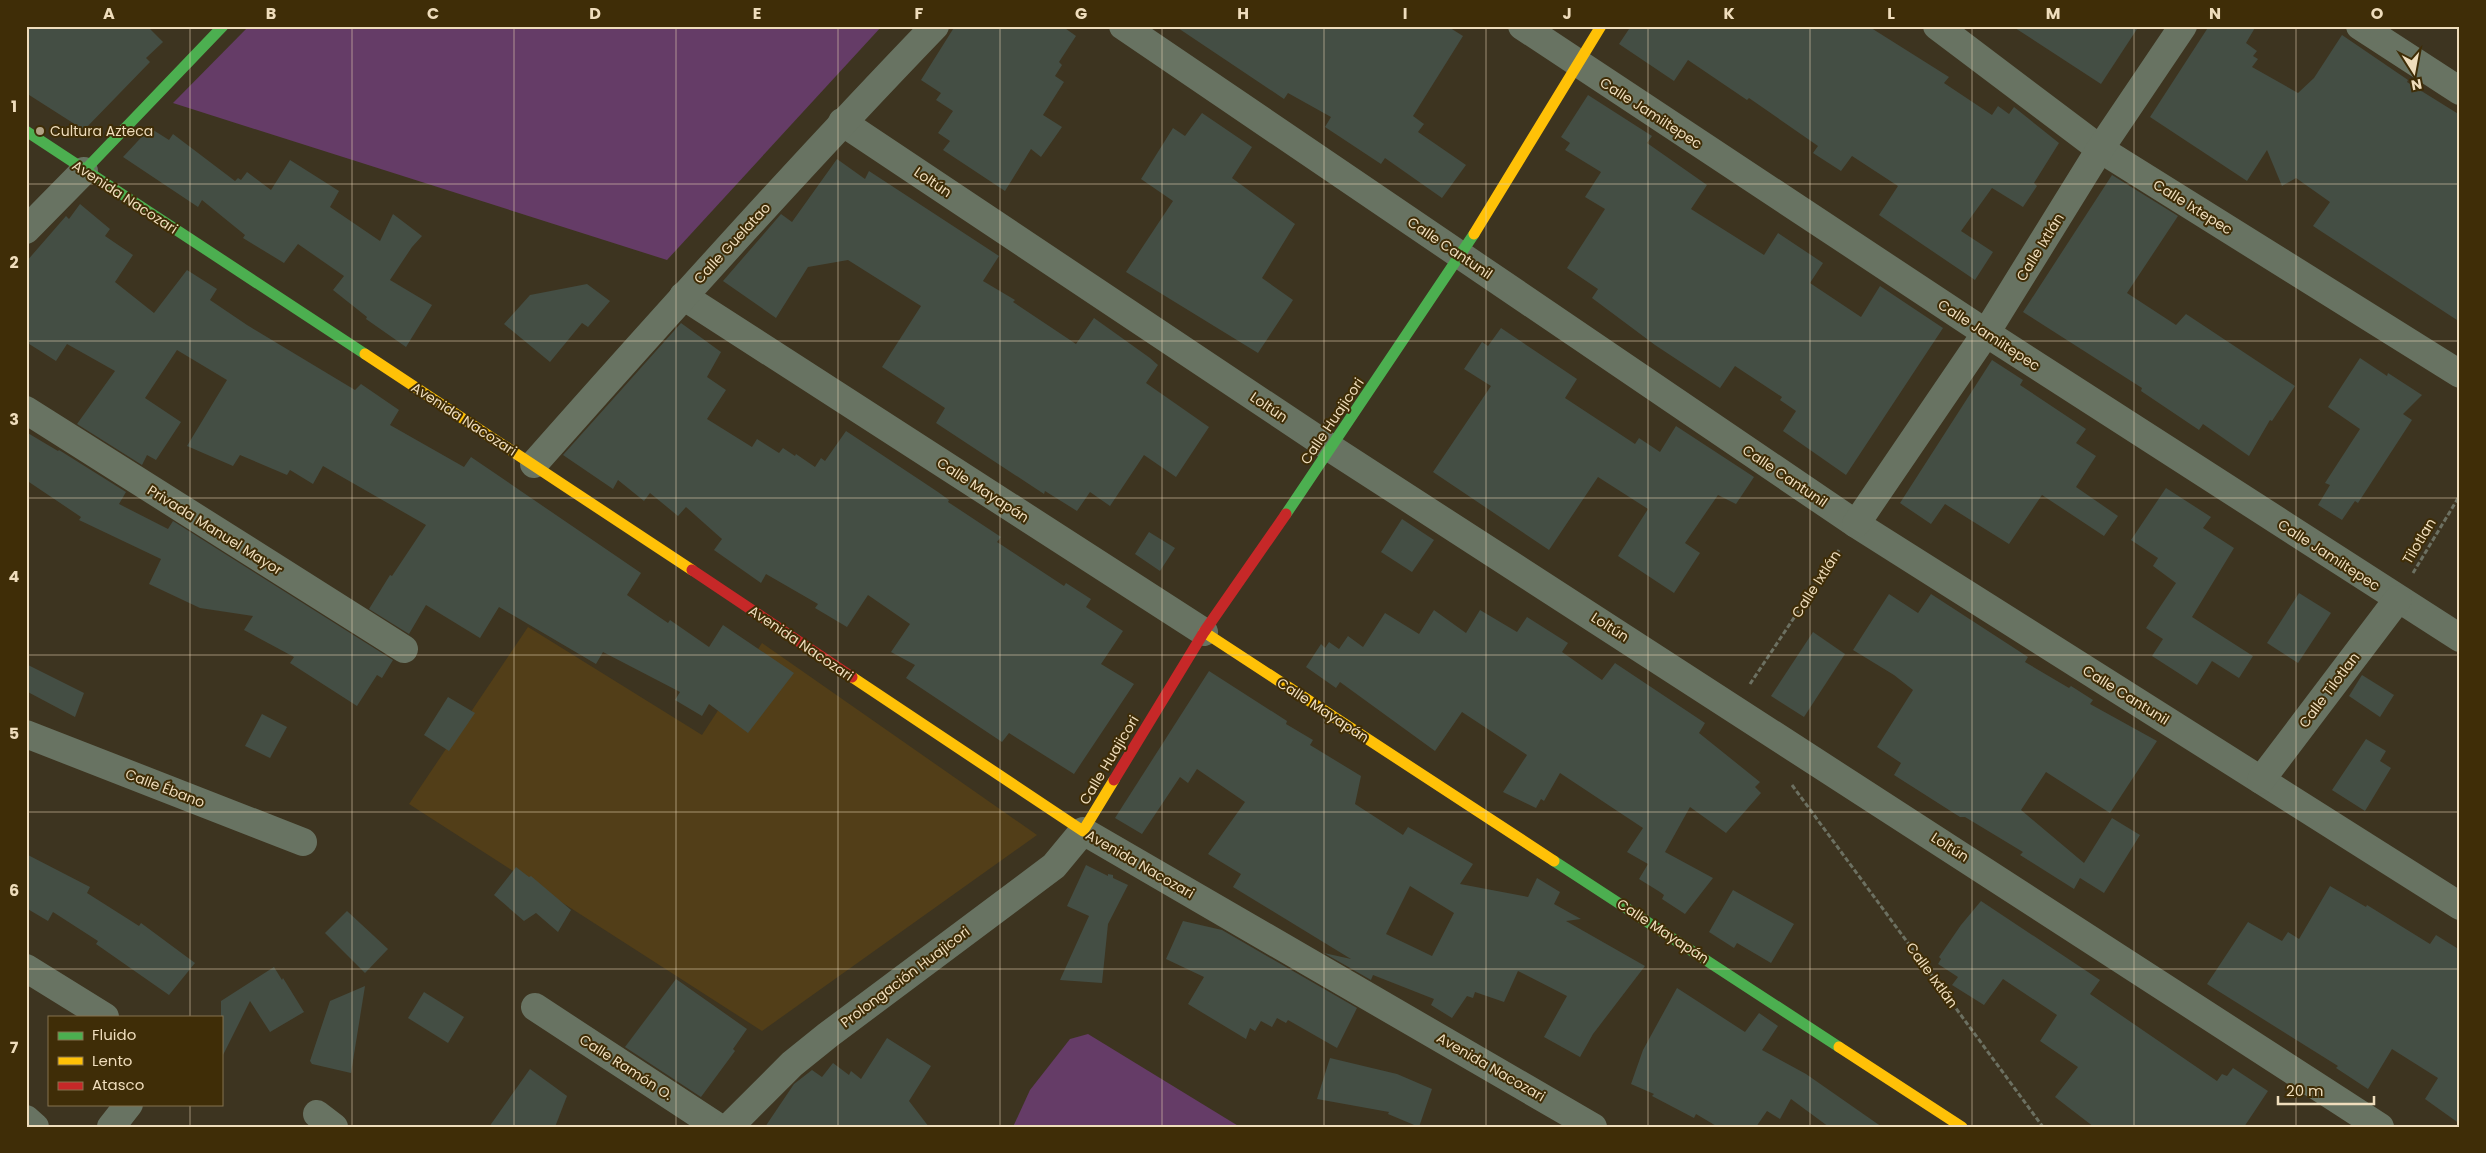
<svg xmlns="http://www.w3.org/2000/svg" width="2486" height="1153" viewBox="0 0 2486 1153" font-family="Poppins,sans-serif">
  <style>
    .built { fill: #523e18 }
    .green { fill: #653c67 }
    .building { fill: #444e44; fill-rule: evenodd }
    .lines { fill: none; stroke-linecap: round; stroke-linejoin: round }
    .path { stroke: #6c7061; stroke-width: 3; stroke-dasharray: 5 2.5; stroke-linecap: butt }
    .street { stroke: #687362; stroke-width: 28 }
    .fast { stroke: #4caf50; stroke-width: 11 }
    .slow { stroke: #ffc107; stroke-width: 11 }
    .jam { stroke: #c62828; stroke-width: 11 }
    .grid { fill: none; stroke: #efddbc; stroke-width: 1; stroke-opacity: 0.55 }
    .poi-dot { fill: #b1a285; stroke: #3f2d07; stroke-width: 2 }
    .labels { text-anchor: middle; stroke-width: 4; stroke-linejoin: round; paint-order: stroke }
    .street-label { font-size: 14px; fill: #efddbc; stroke: #3f2d07 }
    .poi-label { font-size: 14px; fill: #efddbc; stroke: #3f2d07; text-anchor: start }
    .neatline { fill: none; stroke: #efddbc; stroke-width: 2 }
    .grid-label { font-size: 16px; text-anchor: middle; font-weight: bold; fill: #efddbc }
  </style>
  <rect width="100%" height="100%" fill="#3d3420"/>
  <path class="built" d="M528,627L702,735L762,643L1037,835L762,1031L409,804Z"/>
  <g class="green">
    <path d="M249,26H882L667,260L173,103Z"/>
    <path d="M1088,1034L1240,1127H1013L1030,1090L1070,1039Z"/>
  </g>
  <g class="building">
    <path d="M26,26H147L163,42L146,58L150,62L84,130L26,93Z"/>
    <path d="M955,26H1062L1076,36L1059,62L1062,65L1055,76L1064,82L1043,115L1062,127L1041,157L1031,149L1005,191L943,150L950,141L938,133L953,111L936,100L941,93L921,80Z"/>
    <path d="M1175,26H1447L1463,36L1413,116L1424,124L1418,132L1466,165L1442,198L1385,158L1381,164L1325,127L1331,117L1288,93L1284,99Z"/>
    <path d="M1631,26H1868L1949,77L1944,83L1992,115L1998,106L2009,114L2014,107L2059,143L2034,183L2037,186L2023,207L1992,188L1961,231L1993,252L1975,280L1879,215L1898,186L1852,156L1841,171L1813,153L1818,146L1749,98L1747,100L1688,60L1674,81L1619,44Z"/>
    <path d="M2012,26H2139L2101,84Z"/>
    <path d="M2209,26H2256L2246,43L2257,51L2253,56L2258,59L2252,67L2298,93L2314,78L2342,35L2408,80L2407,82L2460,115V322L2313,226L2330,202L2296,178L2282,186L2267,150L2247,181L2150,117Z"/>
    <path d="M1588,95L1652,136L1647,143L1707,185L1691,209L1764,255L1778,233L1823,263L1810,283L1861,317L1880,286L1943,328L1846,475L1783,431L1796,411L1780,400L1782,397L1735,366L1720,388L1655,345L1592,298L1598,289L1567,268L1605,209L1585,197L1601,172L1565,150L1570,143L1561,137Z"/>
    <path d="M1202,113L1252,147L1232,178L1295,224L1262,278L1293,300L1258,353L1126,272L1173,201L1141,179L1173,128L1185,136Z"/>
    <path d="M150,128L169,140L173,134L235,181L238,178L241,180L247,172L271,190L290,160L339,191L330,207L380,241L393,214L422,236L412,247L390,280L432,305L406,347L366,319L367,317L333,290L344,276L298,244L284,263L243,238L245,235L202,200L198,207L123,157Z"/>
    <path d="M837,159L865,179L869,171L999,256L983,281L1015,300L1013,302L1076,344L1094,318L1150,358L1158,365L1146,383L1209,427L1176,477L1144,455L1110,506L1090,492L1077,511L1045,491L1044,494L936,423L945,408L882,367L921,306L848,260L808,267L776,318L723,281L781,214L792,222Z"/>
    <path d="M2112,175L2178,216L2127,293L2176,325L2186,314L2295,386L2272,421L2270,420L2249,456L2203,424L2199,430L2141,391L2142,388L2023,312Z"/>
    <path d="M80,204L110,229L105,236L133,255L115,282L154,313L187,270L217,289L210,300L247,325L355,390L361,384L399,410L390,425L464,467L471,457L641,573L627,595L668,623L670,620L709,647L723,625L794,673L748,733L709,704L702,716L675,700L680,692L603,652L596,664L499,607L480,638L426,605L409,634L369,609L390,575L392,576L426,525L323,466L313,484L290,470L287,475L240,455L233,466L187,446L227,380L177,350L145,398L181,422L156,460L147,455L142,465L77,424L115,371L67,344L56,361L26,342V262L66,216L69,219Z"/>
    <path d="M587,284L610,301L588,327L582,323L550,362L504,324L530,295Z"/>
    <path d="M681,323L721,352L707,377L726,390L707,419L752,447L757,439L779,453L783,448L795,456L796,454L815,467L821,458L825,461L846,431L938,492L949,500L948,502L1001,537L997,542L1064,586L1066,583L1091,599L1086,607L1123,631L1101,664L1134,684L1074,774L1009,733L1002,742L906,678L915,665L891,652L910,624L868,595L847,627L815,608L818,604L766,574L761,583L714,550L722,539L686,507L678,516L650,493L644,501L618,480L613,489L563,455Z"/>
    <path d="M1501,328L1577,379L1565,398L1635,444L1639,438L1660,452L1676,426L1754,477L1736,504L1718,495L1685,543L1700,553L1674,593L1618,556L1648,509L1598,477L1549,550L1433,472L1491,386L1464,369L1482,342L1488,346Z"/>
    <path d="M2360,358L2387,376L2388,373L2422,395L2403,414L2412,420L2358,503L2355,501L2342,520L2318,505L2330,485L2325,483L2360,429L2328,407Z"/>
    <path d="M1992,360L2023,380L2020,385L2086,429L2076,443L2096,456L2076,487L2118,516L2104,536L2042,495L2009,544L1945,504L1931,524L1900,503Z"/>
    <path d="M26,432L58,451L59,450L126,492L119,504L168,529L173,521L393,660L382,678L377,675L357,706L290,663L294,657L244,630L253,616L200,608L149,584L161,559L79,520L81,517L26,480Z"/>
    <path d="M2166,488L2211,517L2203,528L2234,548L2192,617L2253,656L2239,678L2212,661L2197,685L2152,656L2163,639L2146,628L2176,583L2153,566L2158,558L2131,540Z"/>
    <path d="M1402,519L1434,540L1412,572L1381,552Z"/>
    <path d="M1149,532L1175,548L1160,571L1135,554Z"/>
    <path d="M2299,593L2331,613L2298,663L2267,643Z"/>
    <path d="M1889,594L1918,613L1931,594L2028,657L2025,662L2069,688L2071,686L2093,700L2090,704L2157,741L2110,813L2046,772L2021,810L2084,863L2112,818L2140,835L2104,893L2080,878L2074,889L2020,855L2023,852L1965,817H1960L1894,775L1901,763L1877,747L1913,690L1894,675L1853,650Z"/>
    <path d="M1434,610L1466,633L1480,610L1517,632L1527,617L1568,643L1562,652L1602,680L1615,663L1705,723L1699,733L1760,782L1755,787L1761,793L1726,833L1690,807L1665,852L1713,878L1685,914L1662,899L1664,895L1660,892L1639,879L1648,864L1627,852L1643,828L1560,773L1544,801L1541,799L1536,808L1503,792L1527,755L1462,712L1435,751L1340,682L1336,688L1306,667L1321,644L1325,648L1329,642L1339,649L1348,636L1363,647L1385,613L1419,634Z"/>
    <path d="M1813,632L1845,654L1804,717L1771,696Z"/>
    <path d="M26,664L84,693L75,717L26,691Z"/>
    <path d="M1209,671L1287,721L1286,724L1313,740L1310,745L1361,776L1355,804L1403,835L1408,827L1473,864L1460,884L1528,897L1537,878L1560,892L1554,904L1581,919L1566,921L1645,966L1593,1034L1580,1057L1544,1037L1567,996L1518,971L1504,1002L1475,992L1473,998L1467,996L1452,1018L1431,1005L1434,999L1373,975L1371,980L1324,953L1351,959L1233,887L1241,874L1208,854L1245,802L1197,769L1188,783L1180,777L1142,834L1115,818ZM1410,886L1454,913L1432,956L1386,934Z"/>
    <path d="M2362,675L2394,695L2380,717L2349,696Z"/>
    <path d="M448,697L475,713L449,751L424,735Z"/>
    <path d="M262,714L287,727L270,758L245,746Z"/>
    <path d="M2366,739L2386,751L2380,761L2391,768L2365,811L2332,790Z"/>
    <path d="M26,854L90,887L87,893L139,926L141,923L195,963L169,995L96,944L98,941L53,912L48,921L26,908Z"/>
    <path d="M1086,865L1108,876V874L1113,875V878L1128,885L1108,924L1102,983L1060,980L1089,916L1067,906Z"/>
    <path d="M516,867L529,877L531,876L571,910L558,932L536,913L524,921L494,895Z"/>
    <path d="M2330,886L2366,907L2367,905L2430,944L2436,935L2460,950V1124L2425,1099L2438,1078L2392,1049L2368,1089L2336,1068L2338,1066L2207,984L2248,922L2282,941L2288,932L2299,939Z"/>
    <path d="M1733,890L1794,924L1771,963L1737,943L1734,948L1709,932Z"/>
    <path d="M1981,901L2100,980L2090,994L2217,1081L2222,1074L2227,1076L2233,1068L2268,1091L2244,1127H2094L2055,1097L2078,1067L2040,1041L2057,1015L2003,979L1984,1005L1952,985L1958,977L1938,964L1941,959L1939,957L1961,925Z"/>
    <path d="M347,911L388,949L365,973L325,933Z"/>
    <path d="M1183,921L1222,930L1357,1008L1337,1048L1288,1020L1286,1023L1277,1018L1272,1027L1261,1021L1255,1031L1250,1028L1246,1039L1188,1004L1204,977L1166,959Z"/>
    <path d="M274,967L282,980L283,978L304,1012L270,1032L250,1001L221,1059V1001Z"/>
    <path d="M676,979L747,1029L733,1049L735,1051L701,1097L625,1047Z"/>
    <path d="M365,986L351,1073L312,1064L310,1061L330,1001Z"/>
    <path d="M1677,988L1745,1032L1759,1013L1778,1026L1762,1050L1806,1074L1882,1127H1829L1791,1099L1780,1119L1767,1111L1756,1127H1718L1696,1114L1694,1118L1652,1096L1654,1094L1631,1084L1643,1050Z"/>
    <path d="M424,992L464,1017L448,1043L408,1018Z"/>
    <path d="M887,1038L931,1066L909,1101L929,1127H765L794,1084L812,1070L822,1077L833,1063L849,1075L851,1071L861,1079Z"/>
    <path d="M1330,1058L1397,1074L1432,1089L1419,1127L1388,1114L1389,1112L1317,1099Z"/>
    <path d="M530,1069L567,1096L555,1127H489Z"/>
  </g>
  <g class="lines">
    <g class="path">
      <path d="M2413,573L2460,495"/>
      <path d="M1750,684L1839,550"/>
      <path d="M1792,785L2043,1127"/>
    </g>
    <g class="street">
      <path d="M1123,26L1856,524L2460,906"/>
      <path d="M1522,26L1986,333L2460,638"/>
      <path d="M1937,26L2100,149L2460,374"/>
      <path d="M2360,26L2460,91"/>
      <path d="M842,122L1332,449L2380,1127"/>
      <path d="M26,230L84,171"/>
      <path d="M683,296L1204,632"/>
      <path d="M26,410L404,649"/>
      <path d="M534,464C665,316 797,169 935,26"/>
      <path d="M1856,524L1986,333L2100,149L2183,26"/>
      <path d="M26,734L303,842"/>
      <path d="M2261,780L2398,599"/>
      <path d="M26,968L105,1017"/>
      <path d="M535,1007L718,1127"/>
      <path d="M317,1114L334,1127"/>
      <path d="M26,1119L35,1127"/>
      <path d="M111,1127L129,1104"/>
      <path d="M729,1127L792,1064L828,1035L1054,866L1083,831L1593,1127"/>
    </g>
    <g class="fast">
      <path d="M26,131L365,354"/>
      <path d="M84,171L223,26"/>
      <path d="M1286,514L1474,234"/>
      <path d="M1554,861L1839,1047"/>
    </g>
    <g class="slow">
      <path d="M1474,234L1601,26"/>
      <path d="M365,354L692,570"/>
      <path d="M1204,632L1554,861"/>
      <path d="M852,677L1083,831L1114,780"/>
      <path d="M1839,1047L1962,1127"/>
    </g>
    <g class="jam">
      <path d="M692,570L852,677"/>
      <path d="M1114,780L1204,632L1286,514"/>
    </g>
  </g>
  <path class="grid" d="M190,26V1017M352,26V1127M514,26V1127M676,26V1127M838,26V1127M1000,26V1127M1162,26V1127M1324,26V1127M1486,26V1127M1648,26V1127M1810,26V1127M1972,26V1127M2134,26V1127M2296,26V1127M26,184H2460M26,341H2460M26,498H2460M26,655H2460M26,812H2460M26,969H2460M190,1104V1127"/>
  <circle class="poi-dot" cx="40" cy="131" r="5"/>
  <g class="labels">
    <g class="street-label">
      <text transform="translate(1651 113) rotate(33)" y="5">Calle Jamiltepec</text>
      <text transform="translate(933 182) rotate(34)" y="5">Loltún</text>
      <text transform="translate(125 197) rotate(33)" y="5">Avenida Nacozari</text>
      <text transform="translate(2193 207) rotate(32)" y="5">Calle Ixtepec</text>
      <text transform="translate(732 243) rotate(-47)" y="5">Calle Guelatao</text>
      <text transform="translate(2040 247) rotate(-58)" y="5">Calle Ixtlán</text>
      <text transform="translate(1450 248) rotate(34)" y="5">Calle Cantunil</text>
      <text transform="translate(1989 335) rotate(33)" y="5">Calle Jamiltepec</text>
      <text transform="translate(1269 407) rotate(34)" y="5">Loltún</text>
      <text transform="translate(464 419) rotate(33)" y="5">Avenida Nacozari</text>
      <text transform="translate(1332 421) rotate(-56)" y="5">Calle Huajicori</text>
      <text transform="translate(1785 476) rotate(34)" y="5">Calle Cantunil</text>
      <text transform="translate(983 490) rotate(33)" y="5">Calle Mayapán</text>
      <text transform="translate(215 530) rotate(32)" y="5">Privada Manuel Mayor</text>
      <text transform="translate(2419 541) rotate(-59)" y="5">Tilotlan</text>
      <text transform="translate(2329 555) rotate(33)" y="5">Calle Jamiltepec</text>
      <text transform="translate(1816 584) rotate(-57)" y="5">Calle Ixtlán</text>
      <text transform="translate(1610 627) rotate(33)" y="5">Loltún</text>
      <text transform="translate(801 643) rotate(34)" y="5">Avenida Nacozari</text>
      <text transform="translate(2329 690) rotate(-53)" y="5">Calle Tilotlan</text>
      <text transform="translate(2126 695) rotate(32)" y="5">Calle Cantunil</text>
      <text transform="translate(1323 710) rotate(33)" y="5">Calle Mayapán</text>
      <text transform="translate(1109 760) rotate(-59)" y="5">Calle Huajicori</text>
      <text transform="translate(165 788) rotate(21)" y="5">Calle Ébano</text>
      <text transform="translate(1950 847) rotate(33)" y="5">Loltún</text>
      <text transform="translate(1140 864) rotate(30)" y="5">Avenida Nacozari</text>
      <text transform="translate(1663 931) rotate(33)" y="5">Calle Mayapán</text>
      <text transform="translate(1932 975) rotate(54)" y="5">Calle Ixtlán</text>
      <text transform="translate(905 977) rotate(-37)" y="5">Prolongación Huajicori</text>
      <text transform="translate(626 1067) rotate(33)" y="5">Calle Ramón O.</text>
      <text transform="translate(1491 1067) rotate(30)" y="5">Avenida Nacozari</text>
    </g>
    <g class="poi-label">
      <text x="50" y="136">Cultura Azteca</text>
    </g>
  </g>
  <rect width="2486" height="1153" fill="none" stroke="#3f2d07" stroke-width="55"/>
  <rect x="48" y="1016" width="175" height="90" fill="#3f2d07" stroke="#85734f"/>
  <rect x="58" y="1032" width="25" height="8" fill="#4caf50" stroke="#85734f"/>
  <text x="92" y="1040" font-size="15" fill="#efddbc">Fluido</text>
  <rect x="58" y="1057" width="25" height="8" fill="#ffc107" stroke="#85734f"/>
  <text x="92" y="1066" font-size="15" fill="#efddbc">Lento</text>
  <rect x="58" y="1082" width="25" height="8" fill="#c62828" stroke="#85734f"/>
  <text x="92" y="1090" font-size="15" fill="#efddbc">Atasco</text>
  <g transform="translate(2414 72) rotate(169)" stroke="#3f2d07" stroke-width="4" paint-order="stroke">
  <path d="M0-4L9 19L0 12L-9 19Z" fill="#efddbc"/>
  <text y="-8" font-size="14" font-weight="bold" text-anchor="middle" fill="#efddbc">N</text>
  </g>
  <path d="M2278 1096v8h96v-8" fill="none" stroke="#efddbc" stroke-width="2.5"/>
  <text x="2286" y="1096" font-size="15" fill="#efddbc" stroke="#3f2d07" stroke-width="4" paint-order="stroke">20 m</text>
  <rect x="28" y="28" width="2430" height="1098" class="neatline"/>
  <g class="grid-label">
    <text x="109" y="19">A</text>
    <text x="271" y="19">B</text>
    <text x="433" y="19">C</text>
    <text x="595" y="19">D</text>
    <text x="757" y="19">E</text>
    <text x="919" y="19">F</text>
    <text x="1081" y="19">G</text>
    <text x="1243" y="19">H</text>
    <text x="1405" y="19">I</text>
    <text x="1567" y="19">J</text>
    <text x="1729" y="19">K</text>
    <text x="1891" y="19">L</text>
    <text x="2053" y="19">M</text>
    <text x="2215" y="19">N</text>
    <text x="2377" y="19">O</text>
    <text x="14" y="112">1</text>
    <text x="14" y="268">2</text>
    <text x="14" y="425">3</text>
    <text x="14" y="582">4</text>
    <text x="14" y="739">5</text>
    <text x="14" y="896">6</text>
    <text x="14" y="1053">7</text>
  </g>
</svg>
